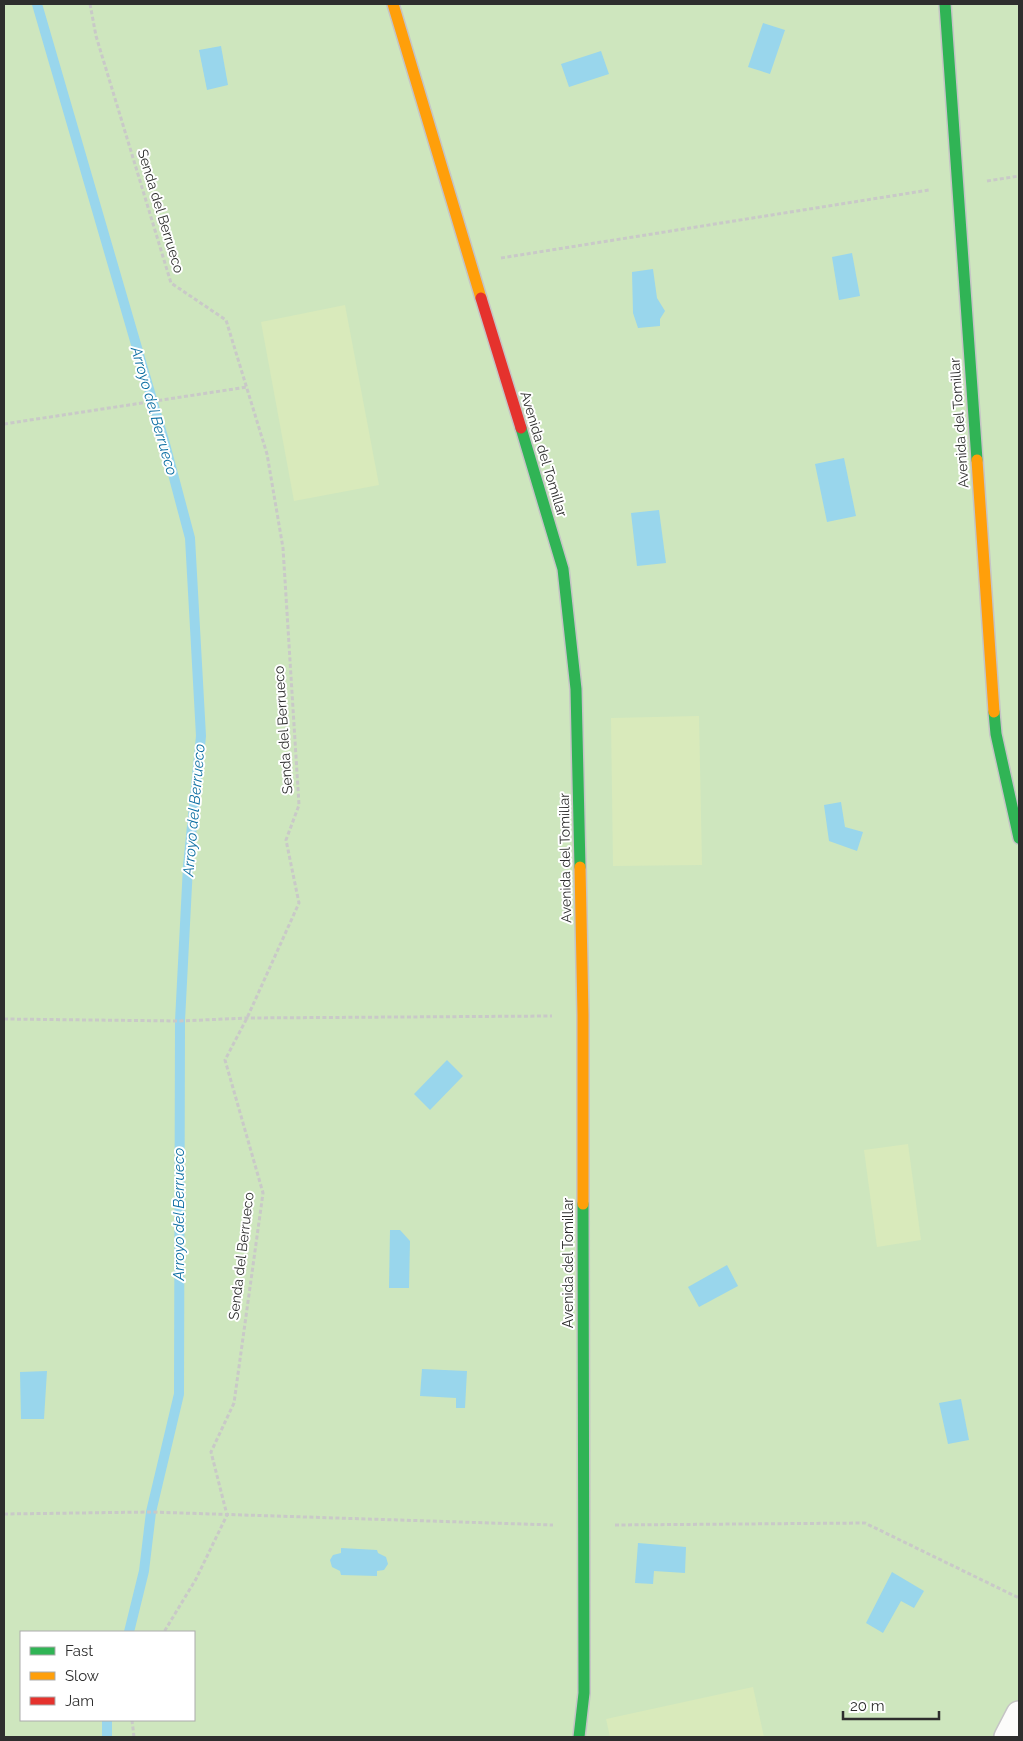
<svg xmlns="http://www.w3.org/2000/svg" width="1023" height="1741" viewBox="0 0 1023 1741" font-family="Raleway,sans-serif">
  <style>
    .green { fill: #cee6be; fill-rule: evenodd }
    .pitch { fill: #d9eabb }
    .water { fill: #99d6ec }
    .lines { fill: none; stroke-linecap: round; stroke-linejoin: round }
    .stream { stroke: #99d6ec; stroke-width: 10 }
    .street-casing { stroke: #c5c4c5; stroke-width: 28 }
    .fast-casing { stroke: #c5c4c5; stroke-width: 14 }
    .slow-casing { stroke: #c5c4c5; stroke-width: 14 }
    .jam-casing { stroke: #c5c4c5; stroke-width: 14 }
    .path { stroke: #c9c9c8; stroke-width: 3; stroke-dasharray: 4 2.5; stroke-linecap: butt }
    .street { stroke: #fcfcfb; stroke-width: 25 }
    .fast { stroke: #30b455; stroke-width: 11 }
    .slow { stroke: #ff9f0a; stroke-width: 11 }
    .jam { stroke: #e5322d; stroke-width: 11 }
    .labels { text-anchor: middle; stroke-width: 4; stroke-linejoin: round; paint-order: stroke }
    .street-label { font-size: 14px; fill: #2e2e2e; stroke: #fff }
    .water-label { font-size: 15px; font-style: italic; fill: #0d6fa3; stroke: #fff }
  </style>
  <rect width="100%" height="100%" fill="#ece8e4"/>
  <path class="green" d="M4,4H1019V1737H4ZM21,1632H194V1720H21Z"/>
  <g class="pitch">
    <path d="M345,305L379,485L294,501L261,322Z"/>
    <path d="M699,716L702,865L613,866L611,718Z"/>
    <path d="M908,1144L921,1240L877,1247L864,1150Z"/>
    <path d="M753,1687L764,1737H610L606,1719Z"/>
  </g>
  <g class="water">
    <path d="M763,23L785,30L770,74L748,67Z"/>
    <path d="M221,46L228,85L207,90L199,50Z"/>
    <path d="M601,51L609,74L569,87L561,64Z"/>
    <path d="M852,253L860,296L839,300L832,257Z"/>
    <path d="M653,269L657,298L665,311L660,319V326L638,328L633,313L632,272Z"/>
    <path d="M844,458L856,516L827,522L815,464Z"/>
    <path d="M659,510L666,563L637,566L631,513Z"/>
    <path d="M841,802L845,827L863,832L857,851L829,841L824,805Z"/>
    <path d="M447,1060L463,1076L430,1110L414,1094Z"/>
    <path d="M390,1230H400L410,1241L409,1288H389Z"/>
    <path d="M727,1265L738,1286L699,1307L688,1287Z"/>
    <path d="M422,1369L467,1371L465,1408H456V1398L420,1396Z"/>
    <path d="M47,1371L44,1419H21L20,1372Z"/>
    <path d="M961,1399L969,1440L948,1444L939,1403Z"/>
    <path d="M638,1543L686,1547L685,1573L654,1571L653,1584L635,1583Z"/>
    <path d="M341,1548L377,1550L378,1553L386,1557L388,1564L384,1570L377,1571V1576L341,1575L340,1571L332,1567L330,1560L333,1555L341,1553Z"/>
    <path d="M892,1572L924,1591L914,1608L901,1601L883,1633L866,1623Z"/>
  </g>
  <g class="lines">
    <g class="stream">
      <path d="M37,4L165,444L190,538L201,736L188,866L180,1021L179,1394L151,1512L144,1571L129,1632"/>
      <path d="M107,1720V1737"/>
    </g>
    <g class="street-casing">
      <path id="street" d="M1007,1737L1019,1714"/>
    </g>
    <g class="fast-casing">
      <g id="fast">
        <path d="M945,4L977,460"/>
        <path d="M521,428L563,569L576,689L580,867"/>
        <path d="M994,712L996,734L1019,838"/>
        <path d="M579,1737L584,1693L583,1204"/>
      </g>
    </g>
    <g class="slow-casing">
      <g id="slow">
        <path d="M393,4L481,298"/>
        <path d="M977,460L994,712"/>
        <path d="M580,867L583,1015V1204"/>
      </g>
    </g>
    <g class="jam-casing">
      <path id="jam" d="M481,298L521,428"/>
    </g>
    <g class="path">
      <path d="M90,4L96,36L171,283L226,320L267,454L283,548L299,805L286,840L299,903L247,1018L225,1060L263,1193L234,1403L211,1452L227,1515L196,1579L164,1632"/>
      <path d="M987,181L1019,176"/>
      <path d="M501,258L929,190"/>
      <path d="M4,424L247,387"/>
      <path d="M4,1019L180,1021L247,1018L552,1016"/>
      <path d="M4,1514L151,1512L553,1525"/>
      <path d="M615,1525L865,1523L1019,1598"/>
      <path d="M132,1720L134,1737"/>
    </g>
    <use href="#street" class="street"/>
    <use href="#fast" class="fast"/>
    <use href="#slow" class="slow"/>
    <use href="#jam" class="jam"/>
  </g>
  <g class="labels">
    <g class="street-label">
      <text transform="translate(161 211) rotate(73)" y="5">Senda del Berrueco</text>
      <text transform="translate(959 423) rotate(-94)" y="5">Avenida del Tomillar</text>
      <text transform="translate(544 454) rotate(73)" y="5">Avenida del Tomillar</text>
      <text transform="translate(283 730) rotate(-94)" y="5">Senda del Berrueco</text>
      <text transform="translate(565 858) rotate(-91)" y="5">Avenida del Tomillar</text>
      <text transform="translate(241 1256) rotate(-83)" y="5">Senda del Berrueco</text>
      <text transform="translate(568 1263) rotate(-90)" y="5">Avenida del Tomillar</text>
    </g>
    <g class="water-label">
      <text transform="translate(154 411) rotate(74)" y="5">Arroyo del Berrueco</text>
      <text transform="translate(194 810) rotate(-85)" y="5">Arroyo del Berrueco</text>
      <text transform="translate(179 1214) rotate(-90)" y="5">Arroyo del Berrueco</text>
    </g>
  </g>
  <rect width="1023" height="1741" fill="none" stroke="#2e2e2e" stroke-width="10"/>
  <rect x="20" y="1631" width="175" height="90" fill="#ffffff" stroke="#ababab"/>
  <rect x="30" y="1647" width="25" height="8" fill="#30b455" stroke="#ababab"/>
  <text x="65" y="1656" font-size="15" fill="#2e2e2e">Fast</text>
  <rect x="30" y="1672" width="25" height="8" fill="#ff9f0a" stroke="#ababab"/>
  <text x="65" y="1681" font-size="15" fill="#2e2e2e">Slow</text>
  <rect x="30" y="1697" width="25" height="8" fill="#e5322d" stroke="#ababab"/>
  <text x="65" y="1706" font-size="15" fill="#2e2e2e">Jam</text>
  <path d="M843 1711v8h96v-8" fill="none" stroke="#2e2e2e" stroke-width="2.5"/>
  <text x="850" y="1711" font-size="15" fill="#2e2e2e" stroke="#ffffff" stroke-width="4" paint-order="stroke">20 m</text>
</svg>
